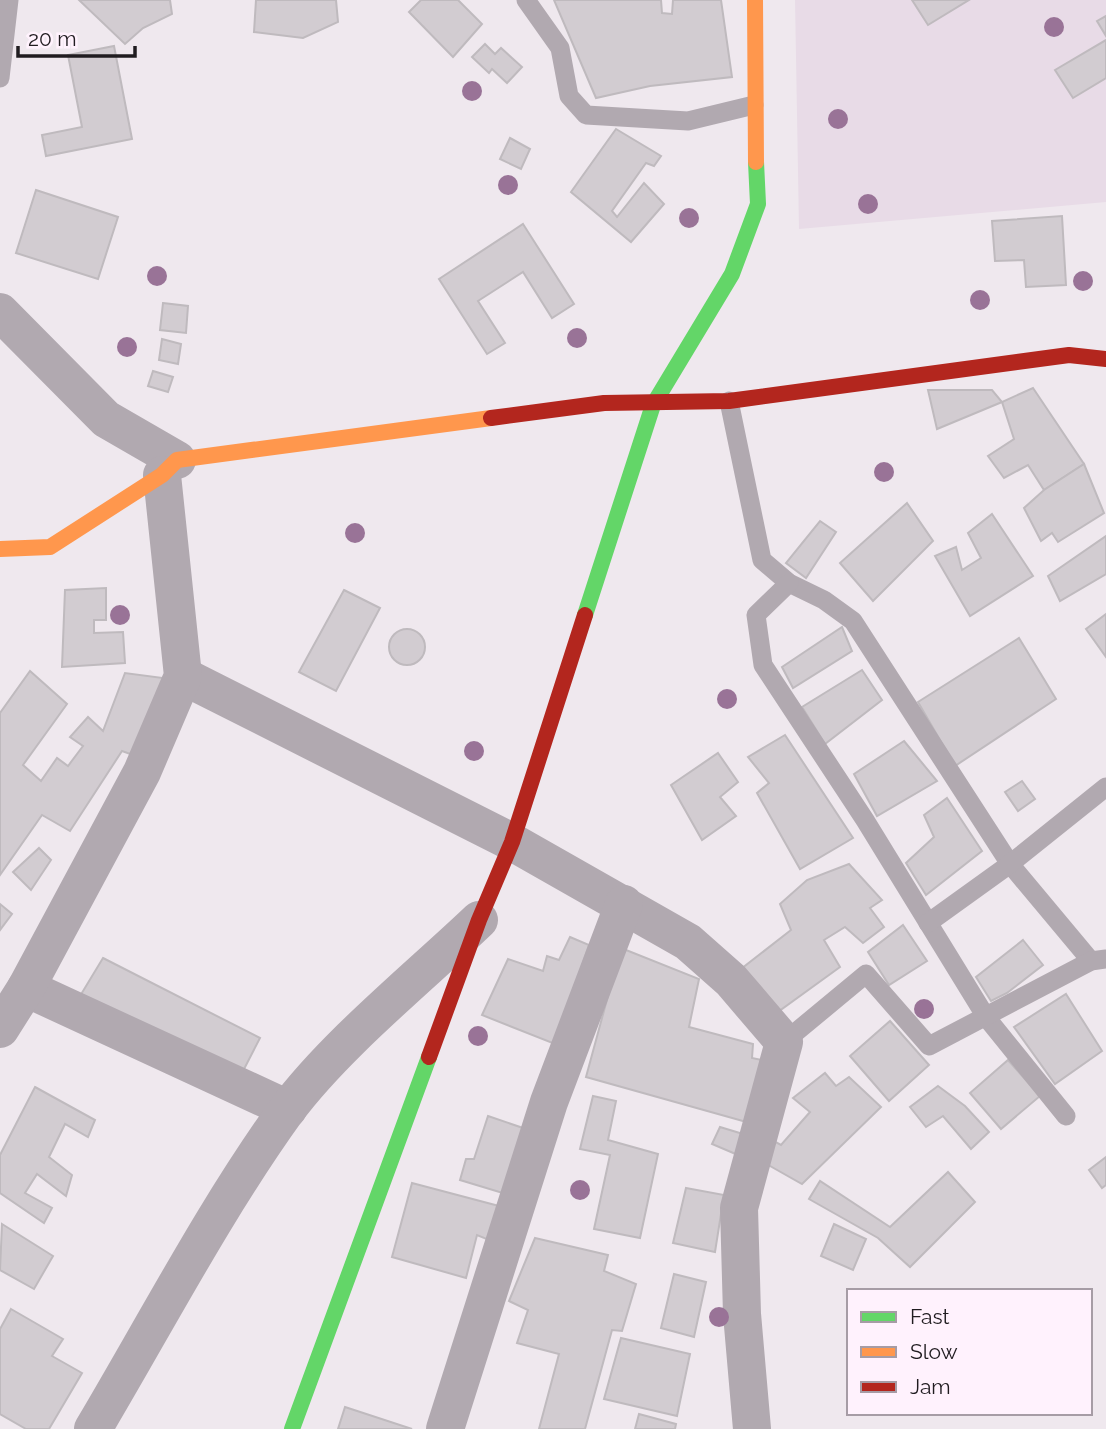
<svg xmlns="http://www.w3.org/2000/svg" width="1106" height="1429" viewBox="0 0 1106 1429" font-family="Raleway,sans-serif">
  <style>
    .built { fill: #e8dbe7 }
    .building { fill: #d2ccd1; stroke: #bfbabe; stroke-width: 2 }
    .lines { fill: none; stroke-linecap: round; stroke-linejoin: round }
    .lane { stroke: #b1a9b0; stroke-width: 19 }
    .street { stroke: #b1a9b0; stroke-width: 38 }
    .fast { stroke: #63d668; stroke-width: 16 }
    .slow { stroke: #ff974d; stroke-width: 16 }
    .jam { stroke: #b3261e; stroke-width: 16 }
    .tree { fill: #997397 }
  </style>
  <rect width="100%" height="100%" fill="#efe8ee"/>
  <path class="built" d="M795,0H1106V202L799,229Z"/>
  <g class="building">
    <path d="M79,0H170L172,14L143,28L125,44Z"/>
    <path d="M256,0H336L338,22L303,38L254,32Z"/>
    <path d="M421,0H458L482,24L453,57L409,12Z"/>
    <path d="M554,0H661L662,13L672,14L673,0H721L732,77L650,86L596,98Z"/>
    <path d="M912,0H969L928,25Z"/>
    <path d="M1106,16V36L1097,21Z"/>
    <path d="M1106,40V78L1073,98L1055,70Z"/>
    <path d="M485,44L495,54L501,48L522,67L507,83L492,69L489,73L472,57Z"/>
    <path d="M114,46L132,139L46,156L42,135L82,127L68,55Z"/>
    <path d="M616,129L661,156L654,166L646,163L612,211L617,217L644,183L664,204L631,242L571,192Z"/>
    <path d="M510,138L530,149L521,169L500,159Z"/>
    <path d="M36,190L118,217L98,279L16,253Z"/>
    <path d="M1062,216L1066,285L1026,287L1024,260L995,261L992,221Z"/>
    <path d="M523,224L574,304L552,318L523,272L478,301L505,343L487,354L439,279Z"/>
    <path d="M163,303L188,306L186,333L160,330Z"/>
    <path d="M162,339L181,344L178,364L159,360Z"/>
    <path d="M153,371L173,377L168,392L148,386Z"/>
    <path d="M1033,388L1084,464L1044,490L1028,465L1004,478L988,456L1014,439L1002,402Z"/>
    <path d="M928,390H992L1002,402L937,429Z"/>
    <path d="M1084,464L1104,513L1058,542L1052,533L1041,541L1024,508L1044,490Z"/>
    <path d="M907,503L933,541L873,601L840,563Z"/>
    <path d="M992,514L1033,576L970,616L935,556L956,547L962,570L981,558L968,533Z"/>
    <path d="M820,521L836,532L806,578L786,563Z"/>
    <path d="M1106,536V574L1060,601L1048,576Z"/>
    <path d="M106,588V620H94V633L123,632L125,663L62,667L65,590Z"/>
    <path d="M344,590L380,608L336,691L299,672Z"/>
    <path d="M1106,614V657L1086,629Z"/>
    <path d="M842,627L852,651L793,688L782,667Z"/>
    <circle cx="407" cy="647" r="18"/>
    <path d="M1019,638L1056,699L955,766L918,702Z"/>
    <path d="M862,670L882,700L825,744L802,707Z"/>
    <path d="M30,671L67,704L23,765L41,781L57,758L68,766L83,746L70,737L88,717L103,731L125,673L163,678L133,755L122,751L70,831L42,815L0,875V713Z"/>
    <path d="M785,735L853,838L800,869L757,793L769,783L748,757Z"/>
    <path d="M904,741L937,781L877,816L854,774Z"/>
    <path d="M718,753L738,782L720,797L736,816L702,840L671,785Z"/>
    <path d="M1022,781L1035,799L1018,811L1005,792Z"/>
    <path d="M947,798L982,851L926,895L906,863L934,837L924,815Z"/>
    <path d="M39,848L51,860L31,890L13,872Z"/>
    <path d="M849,864L882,900L870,908L884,927L863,943L845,927L824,940L840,967L775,1014L741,969L791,930L780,904L807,880Z"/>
    <path d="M0,904L12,914L0,930Z"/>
    <path d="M903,925L927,961L889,985L868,952Z"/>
    <path d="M570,937L589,945L555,1044L482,1015L508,959L543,971L547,956L559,960Z"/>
    <path d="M1023,940L1043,965L1007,993L991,1001L976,977Z"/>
    <path d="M621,948L699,979L689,1027L753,1044L752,1058L767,1061L750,1123L586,1077Z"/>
    <path d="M103,958L260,1038L241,1075L80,996Z"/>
    <path d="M1066,994L1102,1051L1055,1084L1014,1027Z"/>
    <path d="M890,1021L929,1065L889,1101L850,1056Z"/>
    <path d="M1008,1060L1040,1096L1001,1129L970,1093Z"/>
    <path d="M825,1073L836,1086L849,1077L881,1107L802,1184L763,1162L770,1139L781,1145L810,1112L793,1098Z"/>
    <path d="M938,1086L965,1106L989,1132L971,1149L943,1116L926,1127L910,1107Z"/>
    <path d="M35,1087L95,1120L88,1137L65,1124L49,1157L72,1175L66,1196L37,1174L25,1193L52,1208L44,1223L0,1193V1155Z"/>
    <path d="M593,1096L616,1101L608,1140L658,1154L640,1238L594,1229L610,1155L580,1149Z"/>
    <path d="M488,1116L523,1128L506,1194L460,1180L466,1159H474Z"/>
    <path d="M720,1127L743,1134L738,1155L712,1144Z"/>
    <path d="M1106,1157V1185L1102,1188L1089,1170Z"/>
    <path d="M948,1172L975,1202L910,1267L878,1238L809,1199L820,1181L890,1227Z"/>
    <path d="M412,1183L499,1206L489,1240L477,1235L466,1278L392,1257Z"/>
    <path d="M686,1188L724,1195L715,1252L673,1243Z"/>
    <path d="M2,1224L53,1256L34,1289L0,1270Z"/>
    <path d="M834,1224L866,1239L853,1270L821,1256Z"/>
    <path d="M535,1238L608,1255L604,1271L636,1284L622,1331L612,1330L585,1429H539L559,1354L517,1343L528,1310L509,1301Z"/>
    <path d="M674,1274L706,1282L694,1337L661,1328Z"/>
    <path d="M11,1309L63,1339L52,1356L82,1373L49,1429H26L0,1414V1329Z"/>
    <path d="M621,1338L690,1354L677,1416L604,1399Z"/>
    <path d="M345,1407L412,1429H338Z"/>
    <path d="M639,1414L676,1424L675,1429H635Z"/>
  </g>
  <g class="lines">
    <g class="lane">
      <path d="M526,0L560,48L569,96L586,115L688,121L754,105"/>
      <path d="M0,78L9,0"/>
      <path d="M729,401L762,560L789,583L824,600L853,621L1010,864L1091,961"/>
      <path d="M789,583L756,615L763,665L865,820L986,1017L1066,1116"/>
      <path d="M928,923L1010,864L1106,787"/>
      <path d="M784,1042L866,974L929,1046L1091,961L1106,959"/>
    </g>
    <g class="street">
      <path d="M0,312L106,419L177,460"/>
      <path d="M183,676L512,842L688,942L731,980L784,1042L739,1208L742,1314L752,1429"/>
      <path d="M26,988L288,1109"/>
      <path d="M0,1029L26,988L142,772L183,676L162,475"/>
      <path d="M93,1429C156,1323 214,1211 286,1111C335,1045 418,978 479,920"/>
      <path d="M445,1429L549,1102L624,904"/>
    </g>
    <g class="fast">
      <path d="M585,615L653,405L732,274L758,204L756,162"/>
      <path d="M292,1429L429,1057"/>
    </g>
    <g class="slow">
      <path d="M755,0L756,162"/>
      <path d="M0,549L50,547L162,475L177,460L491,418"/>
    </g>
    <g class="jam">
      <path d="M491,418L604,403L729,401L1069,355L1106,359"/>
      <path d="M429,1057L479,920L512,842L585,615"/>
    </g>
  </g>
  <g class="tree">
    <circle cx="1054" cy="27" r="10"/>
    <circle cx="472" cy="91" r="10"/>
    <circle cx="838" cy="119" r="10"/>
    <circle cx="508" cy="185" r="10"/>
    <circle cx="868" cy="204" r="10"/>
    <circle cx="689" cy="218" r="10"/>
    <circle cx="157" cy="276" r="10"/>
    <circle cx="1083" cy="281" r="10"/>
    <circle cx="980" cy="300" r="10"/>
    <circle cx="577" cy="338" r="10"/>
    <circle cx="127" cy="347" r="10"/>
    <circle cx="884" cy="472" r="10"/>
    <circle cx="355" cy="533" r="10"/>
    <circle cx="120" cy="615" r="10"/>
    <circle cx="727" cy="699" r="10"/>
    <circle cx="474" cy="751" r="10"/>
    <circle cx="924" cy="1009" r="10"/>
    <circle cx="478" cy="1036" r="10"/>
    <circle cx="580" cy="1190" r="10"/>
    <circle cx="719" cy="1317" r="10"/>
  </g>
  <rect x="847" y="1289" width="245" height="126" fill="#fff2fd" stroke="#a69ca5" stroke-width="2"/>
  <rect x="861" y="1312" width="35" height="10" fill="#63d668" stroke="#a69ca5" stroke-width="2"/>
  <text x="910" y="1324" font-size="21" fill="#201c20">Fast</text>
  <rect x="861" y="1347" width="35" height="10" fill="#ff974d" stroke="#a69ca5" stroke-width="2"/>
  <text x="910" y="1359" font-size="21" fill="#201c20">Slow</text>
  <rect x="861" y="1382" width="35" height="10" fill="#b3261e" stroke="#a69ca5" stroke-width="2"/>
  <text x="910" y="1394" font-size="21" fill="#201c20">Jam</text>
  <path d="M18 46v10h117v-10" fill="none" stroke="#201c20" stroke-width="3.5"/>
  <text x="28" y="46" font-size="21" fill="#201c20" stroke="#fff2fd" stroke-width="5" paint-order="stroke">20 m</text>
</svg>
